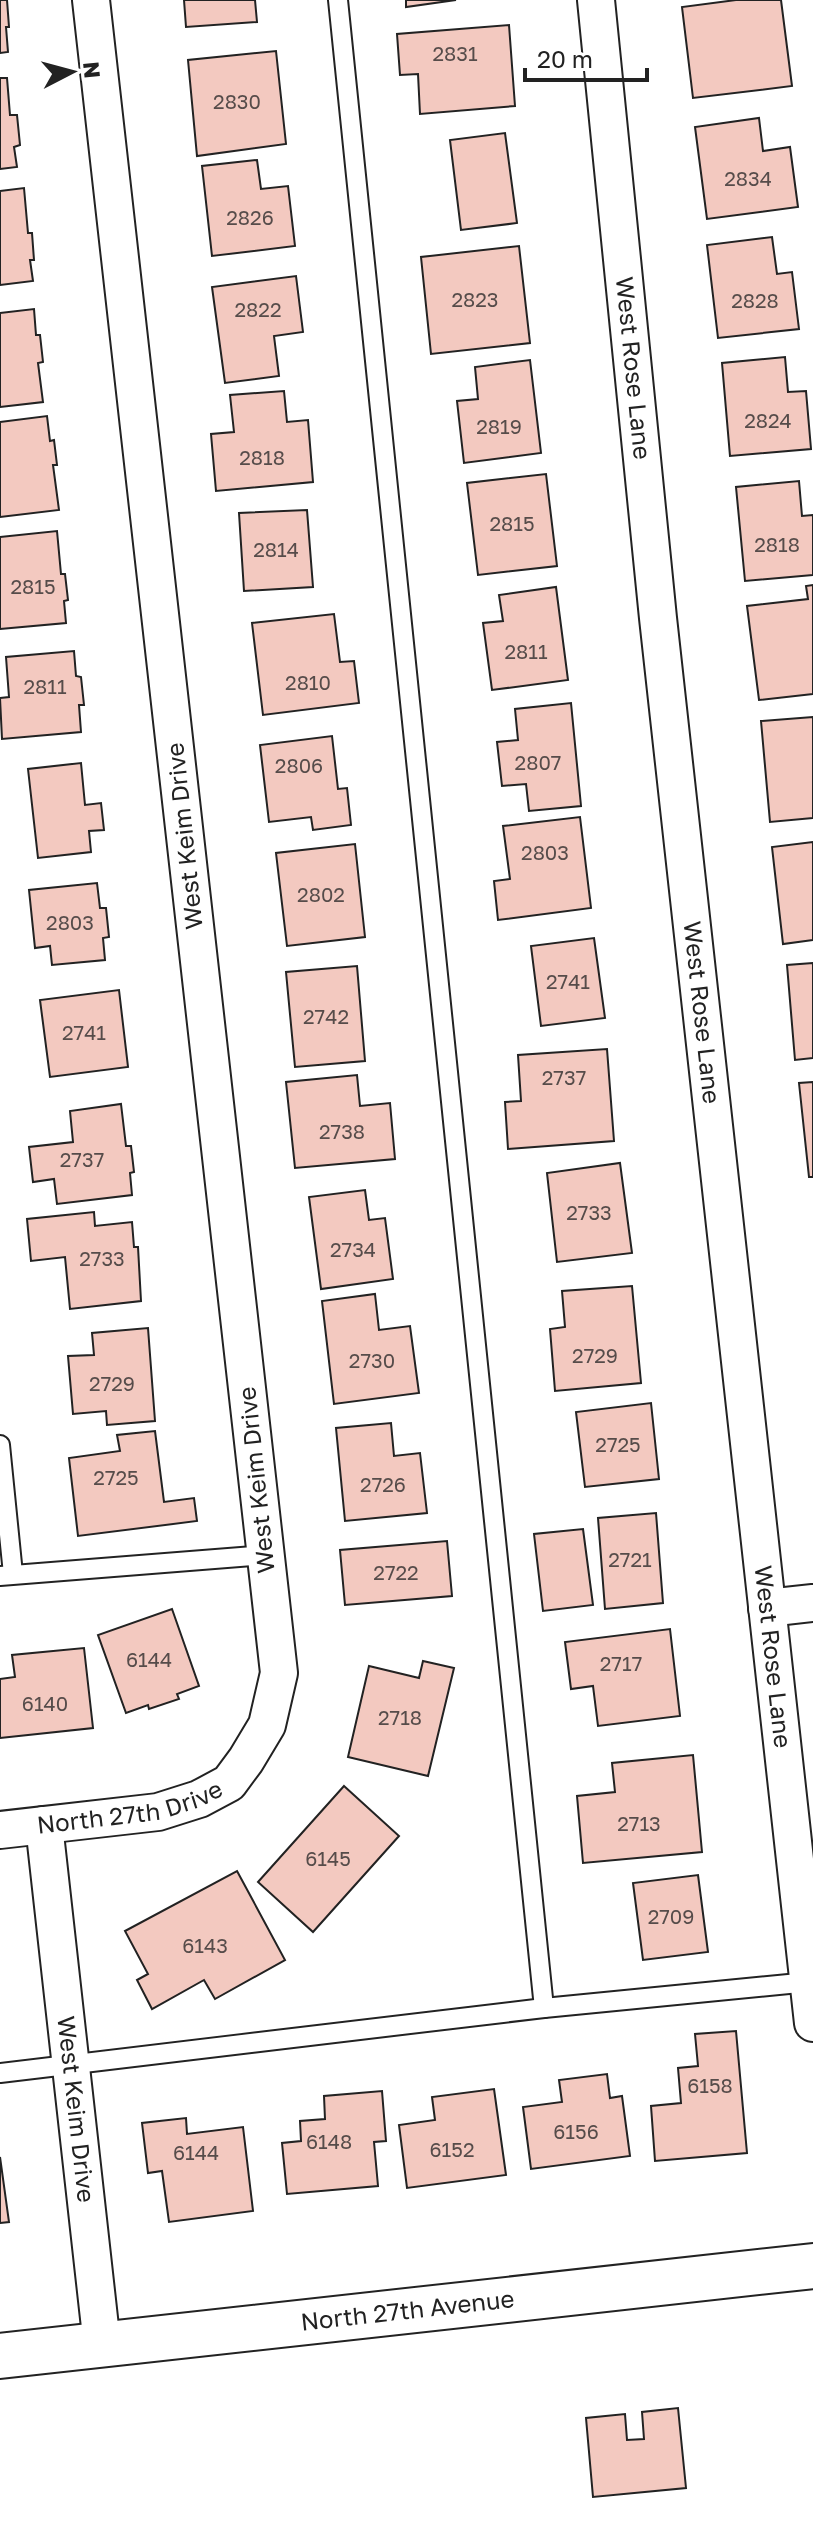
<svg xmlns="http://www.w3.org/2000/svg" width="813" height="2535" viewBox="0 0 813 2535" font-family="'Golos Text',sans-serif">
  <style>
    .building { fill: #f3c9c0; stroke: #222; stroke-width: 2 }
    .lines { fill: none; stroke-linecap: round; stroke-linejoin: round }
    .service-casing { stroke: #222; stroke-width: 22 }
    .minor-casing { stroke: #222; stroke-width: 40 }
    .secondary-casing { stroke: #222; stroke-width: 48 }
    .service { stroke: #fff; stroke-width: 18 }
    .minor { stroke: #fff; stroke-width: 36 }
    .secondary { stroke: #fff; stroke-width: 44 }
    .labels { text-anchor: middle; stroke-width: 6; stroke-linejoin: round; paint-order: stroke }
    .number-label { font-size: 20px; fill: #564c4a }
    .street-label { font-size: 24px; fill: #222; stroke: #fff }
  </style>
  <rect width="100%" height="100%" fill="#fff"/>
  <g class="building">
    <path d="M0,0H7L9,27H6L8,52L0,53Z"/>
    <path d="M184,0H255L257,22L186,27Z"/>
    <path d="M406,0H456L406,7Z"/>
    <path d="M736,0H781L792,86L693,98L682,7Z"/>
    <path d="M509,25L515,106L420,114L418,74L400,75L397,34Z"/>
    <path d="M276,51L286,144L197,156L188,60Z"/>
    <path d="M0,78H7L10,115H17L20,145L14,147L17,167L0,169Z"/>
    <path d="M759,118L763,151L790,147L798,207L707,219L695,127Z"/>
    <path d="M505,133L517,223L461,230L450,140Z"/>
    <path d="M257,160L261,189L288,186L295,246L212,256L202,166Z"/>
    <path d="M24,188L28,233H32L34,260H30L33,281L0,285V191Z"/>
    <path d="M772,237L777,274L792,272L799,329L718,338L707,245Z"/>
    <path d="M519,246L530,343L431,354L421,257Z"/>
    <path d="M296,276L303,332L274,336L279,376L225,383L212,287Z"/>
    <path d="M34,309L36,335H40L43,362L38,363L43,402L0,407V313Z"/>
    <path d="M785,357L788,392L806,391L811,449L730,456L722,363Z"/>
    <path d="M530,360L541,453L464,463L457,401L478,399L475,367Z"/>
    <path d="M284,391L287,422L308,420L313,482L216,491L211,434L234,432L230,395Z"/>
    <path d="M47,416L50,441L54,440L57,465H53L59,510L0,517V422Z"/>
    <path d="M546,474L557,566L478,575L467,483Z"/>
    <path d="M799,481L802,516L813,515V575L745,581L736,487Z"/>
    <path d="M307,510L313,587L244,591L239,513Z"/>
    <path d="M57,531L61,574H65L68,600L64,601L66,623L0,629V537Z"/>
    <path d="M813,585V694L759,700L747,606L808,599L806,586Z"/>
    <path d="M556,587L568,680L492,690L483,623L503,621L499,595Z"/>
    <path d="M334,614L340,662L354,661L359,703L263,715L252,623Z"/>
    <path d="M74,651L76,676L81,677L84,705H79L81,732L2,739L0,698L9,697L6,657Z"/>
    <path d="M571,703L581,806L529,811L526,784L502,786L497,742L518,740L515,709Z"/>
    <path d="M813,717V818L770,822L761,721Z"/>
    <path d="M332,736L338,789L347,788L351,825L313,830L311,817L269,822L260,745Z"/>
    <path d="M81,763L85,805L101,803L104,830L89,831L91,852L38,858L28,769Z"/>
    <path d="M580,817L591,908L498,920L494,881L510,879L503,826Z"/>
    <path d="M813,842V940L783,944L772,847Z"/>
    <path d="M355,844L365,937L287,946L276,853Z"/>
    <path d="M97,883L100,908H106L109,937L103,938L105,960L52,965L50,946L35,948L29,890Z"/>
    <path d="M594,938L605,1018L541,1026L531,946Z"/>
    <path d="M813,963V1058L795,1060L787,965Z"/>
    <path d="M357,966L365,1061L295,1067L286,972Z"/>
    <path d="M119,990L128,1067L50,1077L40,1000Z"/>
    <path d="M607,1049L614,1141L508,1149L505,1102L521,1101L518,1055Z"/>
    <path d="M357,1075L360,1106L390,1103L395,1159L295,1168L286,1082Z"/>
    <path d="M813,1082V1177H809L799,1083Z"/>
    <path d="M121,1104L126,1146H131L134,1172L130,1173L132,1195L57,1204L54,1179L33,1182L29,1147L73,1142L70,1111Z"/>
    <path d="M620,1163L632,1253L557,1262L547,1173Z"/>
    <path d="M365,1190L369,1220L385,1218L393,1279L321,1289L309,1197Z"/>
    <path d="M94,1212L95,1226L132,1222L134,1247H138L141,1301L70,1309L65,1257L31,1261L27,1219Z"/>
    <path d="M632,1286L641,1383L555,1391L550,1329L565,1327L562,1291Z"/>
    <path d="M375,1294L379,1330L410,1326L419,1393L334,1404L322,1301Z"/>
    <path d="M148,1328L155,1421L107,1425L106,1411L73,1414L68,1356L94,1355L92,1333Z"/>
    <path d="M651,1403L659,1479L585,1487L576,1412Z"/>
    <path d="M391,1423L394,1456L420,1453L427,1513L345,1521L336,1428Z"/>
    <path d="M155,1431L164,1502L194,1498L197,1521L78,1536L69,1458L120,1451L117,1435Z"/>
    <path d="M656,1513L663,1603L605,1609L598,1518Z"/>
    <path d="M583,1529L593,1605L543,1611L534,1534Z"/>
    <path d="M447,1541L452,1596L345,1605L340,1550Z"/>
    <path d="M172,1609L199,1686L177,1694L179,1699L149,1709L148,1705L126,1713L98,1635Z"/>
    <path d="M670,1629L680,1716L598,1726L593,1686L571,1689L565,1642Z"/>
    <path d="M84,1648L93,1728L0,1738V1679L15,1677L12,1655Z"/>
    <path d="M423,1661L454,1668L428,1776L348,1757L369,1666L419,1678Z"/>
    <path d="M693,1755L702,1852L583,1863L577,1796L615,1792L612,1763Z"/>
    <path d="M344,1786L399,1836L313,1932L258,1882Z"/>
    <path d="M237,1871L285,1960L215,1999L204,1980L152,2009L137,1980L148,1974L125,1931Z"/>
    <path d="M698,1875L708,1952L643,1960L633,1883Z"/>
    <path d="M736,2031L747,2153L655,2161L651,2106L681,2103L678,2068L698,2066L695,2034Z"/>
    <path d="M607,2074L610,2098L622,2096L630,2156L531,2169L523,2107L562,2102L559,2080Z"/>
    <path d="M494,2089L506,2175L407,2188L399,2125L435,2120L432,2097Z"/>
    <path d="M382,2091L386,2141L374,2142L378,2186L287,2194L282,2143L301,2141L300,2121L325,2119L324,2096Z"/>
    <path d="M186,2118L187,2134L243,2127L253,2211L169,2222L162,2171L148,2173L142,2123Z"/>
    <path d="M0,2157L9,2222L0,2223Z"/>
    <path d="M678,2408L686,2488L593,2497L586,2418L625,2414L627,2440L644,2439L642,2412Z"/>
  </g>
  <g class="lines">
    <g class="service-casing">
      <g id="service">
        <path d="M338,0L544,2008"/>
        <path d="M0,1445L13,1574"/>
        <path d="M0,1576L265,1555"/>
        <path d="M0,2073L544,2008L809,1982"/>
      </g>
    </g>
    <g class="minor-casing">
      <g id="minor">
        <path id="s1" d="M596,0L658,618L813,2023"/>
        <path d="M767,1608L813,1603"/>
        <path id="s2" d="M44,1825L102,2345"/>
        <path id="s3" d="M0,1830L158,1812L199,1799L229,1783L246,1760L267,1725L279,1673L91,0"/>
      </g>
    </g>
    <g class="secondary-casing">
      <g id="secondary">
        <path id="s4" d="M0,2356L813,2266"/>
      </g>
    </g>
    <use href="#service" class="service"/>
    <use href="#minor" class="minor"/>
    <use href="#secondary" class="secondary"/>
  </g>
  <g class="labels">
    <g class="number-label">
      <text x="455" y="61">2831</text>
      <text x="237" y="109">2830</text>
      <text x="748" y="186">2834</text>
      <text x="250" y="225">2826</text>
      <text x="475" y="307">2823</text>
      <text x="755" y="308">2828</text>
      <text x="258" y="317">2822</text>
      <text x="768" y="428">2824</text>
      <text x="499" y="434">2819</text>
      <text x="262" y="465">2818</text>
      <text x="512" y="531">2815</text>
      <text x="777" y="552">2818</text>
      <text x="276" y="557">2814</text>
      <text x="33" y="594">2815</text>
      <text x="526" y="659">2811</text>
      <text x="308" y="690">2810</text>
      <text x="45" y="694">2811</text>
      <text x="538" y="770">2807</text>
      <text x="299" y="773">2806</text>
      <text x="545" y="860">2803</text>
      <text x="321" y="902">2802</text>
      <text x="70" y="930">2803</text>
      <text x="568" y="989">2741</text>
      <text x="326" y="1024">2742</text>
      <text x="84" y="1040">2741</text>
      <text x="564" y="1085">2737</text>
      <text x="342" y="1139">2738</text>
      <text x="82" y="1167">2737</text>
      <text x="589" y="1220">2733</text>
      <text x="353" y="1257">2734</text>
      <text x="102" y="1266">2733</text>
      <text x="595" y="1363">2729</text>
      <text x="372" y="1368">2730</text>
      <text x="112" y="1391">2729</text>
      <text x="618" y="1452">2725</text>
      <text x="116" y="1485">2725</text>
      <text x="383" y="1492">2726</text>
      <text x="630" y="1567">2721</text>
      <text x="396" y="1580">2722</text>
      <text x="149" y="1667">6144</text>
      <text x="621" y="1671">2717</text>
      <text x="45" y="1711">6140</text>
      <text x="400" y="1725">2718</text>
      <text x="639" y="1831">2713</text>
      <text x="328" y="1866">6145</text>
      <text x="671" y="1924">2709</text>
      <text x="205" y="1953">6143</text>
      <text x="710" y="2093">6158</text>
      <text x="576" y="2139">6156</text>
      <text x="329" y="2149">6148</text>
      <text x="452" y="2157">6152</text>
      <text x="196" y="2160">6144</text>
    </g>
    <g class="street-label">
      <text dy="8" stroke="none"><textPath href="#s1" startOffset="370">West Rose Lane</textPath></text>
      <text transform="translate(185 836) rotate(-96)" y="8">West Keim Drive</text>
      <text dy="8" stroke="none"><textPath href="#s1" startOffset="1018">West Rose Lane</textPath></text>
      <text transform="translate(257 1480) rotate(-96)" y="8">West Keim Drive</text>
      <text dy="8" stroke="none"><textPath href="#s1" startOffset="1666">West Rose Lane</textPath></text>
      <text dy="8" stroke="none"><textPath href="#s3" startOffset="132">North 27th Drive</textPath></text>
      <text dy="8" stroke="none"><textPath href="#s2" startOffset="286">West Keim Drive</textPath></text>
      <text dy="8" stroke="none"><textPath href="#s4" startOffset="410">North 27th Avenue</textPath></text>
    </g>
  </g>
  <g transform="translate(72 72) rotate(84)" stroke="#ffffff" stroke-width="6" paint-order="stroke">
  <path d="M0-6L14 30L0 20L-14 30Z" fill="#222222"/>
  <text y="-12" font-size="22" font-weight="bold" text-anchor="middle" fill="#222222">N</text>
  </g>
  <path d="M525 68v12h122v-12" fill="none" stroke="#222222" stroke-width="4"/>
  <text x="537" y="68" font-size="24" fill="#222222" stroke="#ffffff" stroke-width="6" paint-order="stroke">20 m</text>
</svg>
